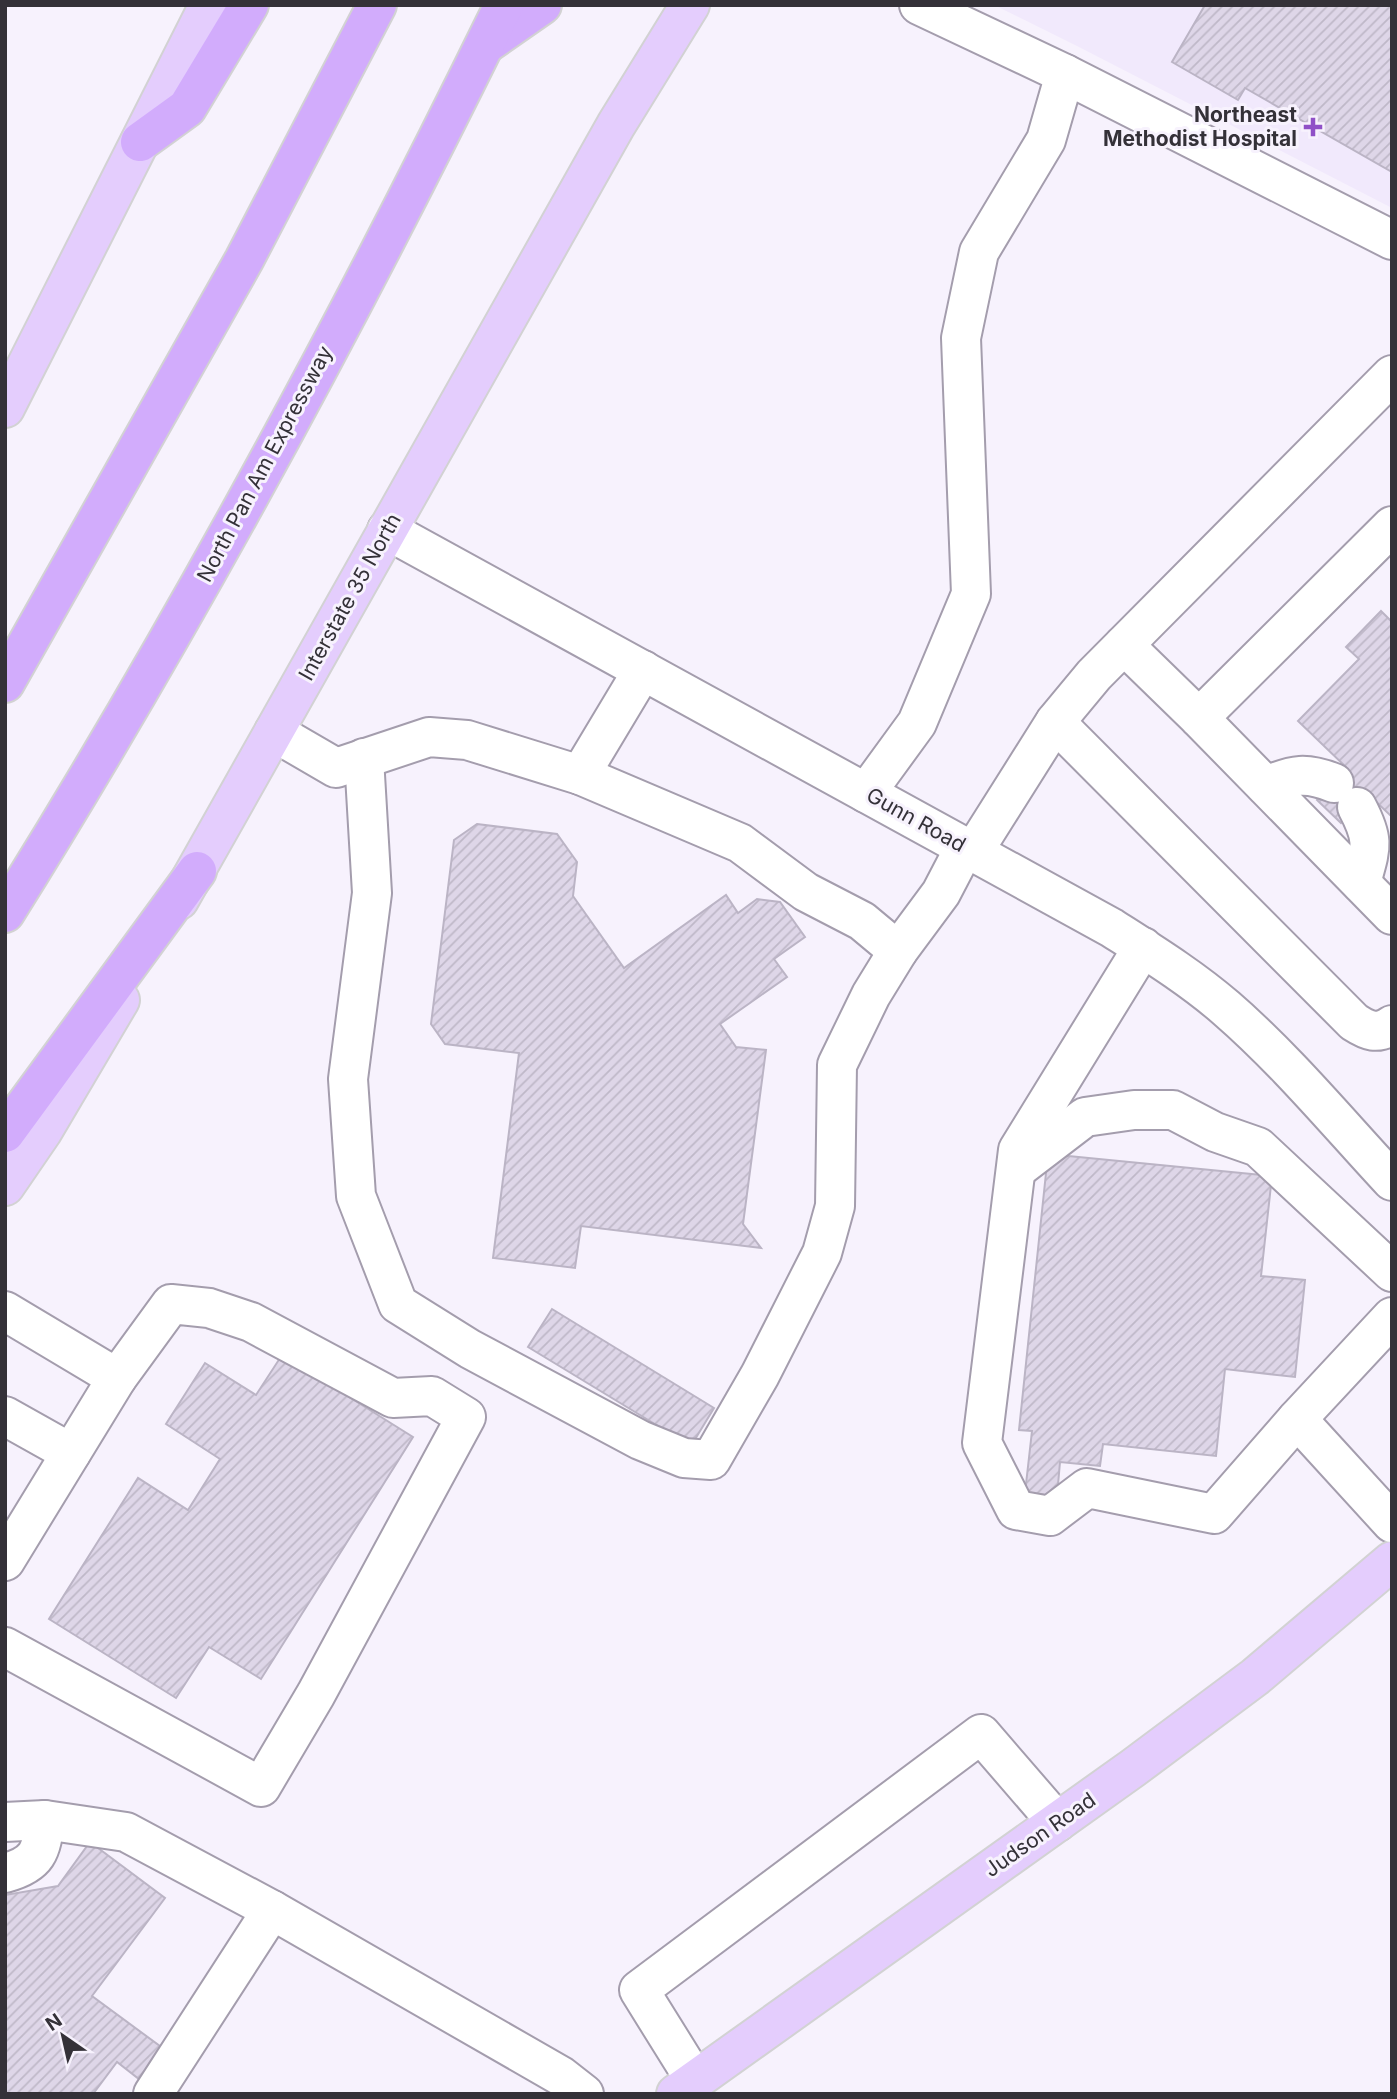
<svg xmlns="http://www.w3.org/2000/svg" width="1397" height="2099" viewBox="0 0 1397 2099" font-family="Inter,sans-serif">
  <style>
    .built { fill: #f1e9fc }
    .building { fill: url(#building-hatch); stroke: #bbb4c5; stroke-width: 2 }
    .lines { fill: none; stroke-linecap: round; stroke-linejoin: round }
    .minor-casing { stroke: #a49dad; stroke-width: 42 }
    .major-casing { stroke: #d2d2d3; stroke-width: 42 }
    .highway-casing { stroke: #d2d2d3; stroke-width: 42 }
    .minor { stroke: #fff; stroke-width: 38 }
    .major { stroke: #e4cdfd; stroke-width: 38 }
    .highway { stroke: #d2acfc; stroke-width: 38 }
    .poi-dot { fill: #9051c7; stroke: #f7f2fd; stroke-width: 2.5 }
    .labels { text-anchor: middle; stroke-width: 6; stroke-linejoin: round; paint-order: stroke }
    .poi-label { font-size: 21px; font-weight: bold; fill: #343138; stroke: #f7f2fd; text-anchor: end }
    .street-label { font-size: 21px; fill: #343138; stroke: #f7f2fd }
  </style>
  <defs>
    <pattern id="building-hatch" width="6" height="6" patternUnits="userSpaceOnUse" patternTransform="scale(1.75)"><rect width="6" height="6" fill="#ded6e8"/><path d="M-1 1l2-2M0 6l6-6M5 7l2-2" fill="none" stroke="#bfb8c8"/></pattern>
  </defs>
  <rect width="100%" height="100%" fill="#f7f2fd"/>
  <path class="built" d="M994,5H1392V208L1077,46Z"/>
  <g class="building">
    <path d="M1205,5H1392V172L1245,88L1238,100L1172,62Z"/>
    <path d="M1381,611L1392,622V817L1369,795L1341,823L1317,800L1348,769L1298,721L1359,659L1346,647Z"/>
    <path d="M477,824L557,834L577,862L573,896L624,968L726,895L738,913L757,899L780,902L805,937L774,959L787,977L720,1024L736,1047L766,1050L743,1224L761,1248L581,1226L575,1268L493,1258L519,1053L445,1044L431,1024L454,840Z"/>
    <path d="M1048,1154L1272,1176L1261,1276L1305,1280L1295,1377L1225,1369L1216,1456L1103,1444L1100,1466L1060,1462L1057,1496L1025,1493L1032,1431L1019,1430Z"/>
    <path d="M552,1309L714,1408L691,1446L528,1347Z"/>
    <path d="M282,1355L413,1437L261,1679L209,1647L176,1698L49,1619L138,1478L188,1510L220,1459L166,1424L205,1363L256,1395Z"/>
    <path d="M90,1842L165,1898L92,1996L168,2052L144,2083L117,2062L93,2094H5V1895L58,1886Z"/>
  </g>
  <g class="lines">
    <g class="minor-casing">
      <g id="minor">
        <path d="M919,5L1065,74L1392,240"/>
        <path d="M1392,526L1199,718L1392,915"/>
        <path d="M387,530L1112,928C1151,953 1190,977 1226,1008C1286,1060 1338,1123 1392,1181"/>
        <path d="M1124,645L1199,718"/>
        <path d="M1055,722L1354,1022C1368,1031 1377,1035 1392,1025"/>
        <path d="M274,732L336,768L429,737L467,740L580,775L643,670"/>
        <path d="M364,758L372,893L348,1079L356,1196L398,1304L470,1349L640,1440L684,1458L711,1460L760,1375L822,1253L835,1206L837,1065L871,995L898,951L862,921L806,892L740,843L580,775"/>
        <path d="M1266,786C1294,774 1306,772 1334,783"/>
        <path d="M866,793L917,723L971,594L961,338L979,252L1046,140L1065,74"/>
        <path d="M1357,807C1375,841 1371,847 1361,883"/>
        <path d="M973,852L1055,722L1094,675L1392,375"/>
        <path d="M1143,947L1018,1150L982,1443L1016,1510L1050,1516L1087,1488L1214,1514L1297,1419"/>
        <path d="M898,951L941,893L965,847"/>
        <path d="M1017,1169L1085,1117L1134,1110H1173L1215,1132L1258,1147L1392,1272"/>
        <path d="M5,1311L117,1378L171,1304L209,1308L251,1322L393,1398L432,1396L466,1417L316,1694L261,1787L5,1647"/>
        <path d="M1392,1317L1297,1419L1392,1523"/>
        <path d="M5,1416L71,1453"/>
        <path d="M5,1561L117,1378"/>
        <path d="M5,1822L45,1820L126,1832L272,1910L561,2076L584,2094"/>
        <path d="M5,1873C38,1864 41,1852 45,1820"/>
        <path d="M695,2080L639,1990L981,1734L1057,1822"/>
        <path d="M153,2094L272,1910"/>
      </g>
    </g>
    <g class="major-casing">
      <g id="major">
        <path d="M5,408L209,5"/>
        <path d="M179,900L616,125L690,5"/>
        <path d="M5,1186L42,1132L120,1000"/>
        <path d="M676,2094L1133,1768L1255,1677L1392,1561"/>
      </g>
    </g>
    <g class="highway-casing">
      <g id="highway">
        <path d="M486,44L542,5"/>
        <path d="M140,142L187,108L249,5"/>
        <path d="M5,683L244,260L377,5"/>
        <path d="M5,913C188,620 352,315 504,5"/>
        <path d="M5,1133L197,871"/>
      </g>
    </g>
    <use href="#minor" class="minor"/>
    <use href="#major" class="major"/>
    <use href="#highway" class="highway"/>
  </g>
  <path class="poi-dot" d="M1309.5 116.5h7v7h7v7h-7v7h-7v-7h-7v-7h7z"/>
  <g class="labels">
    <g class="poi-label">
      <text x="1297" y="122">Northeast<tspan x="1297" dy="24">Methodist Hospital</tspan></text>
    </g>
    <g class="street-label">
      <text transform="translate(265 464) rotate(-62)" y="7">North Pan Am Expressway</text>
      <text transform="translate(350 597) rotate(-61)" y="7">Interstate 35 North</text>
      <text transform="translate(916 820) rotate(29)" y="7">Gunn Road</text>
      <text transform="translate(1040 1835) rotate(-35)" y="7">Judson Road</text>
    </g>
  </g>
  <rect width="1397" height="2099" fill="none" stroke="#343138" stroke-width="14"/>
  <g transform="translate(63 2036) rotate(326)" stroke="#f7f2fd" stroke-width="5" paint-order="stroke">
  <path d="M0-5L12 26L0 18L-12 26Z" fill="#343138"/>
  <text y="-10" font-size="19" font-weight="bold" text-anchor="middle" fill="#343138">N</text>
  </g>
</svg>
